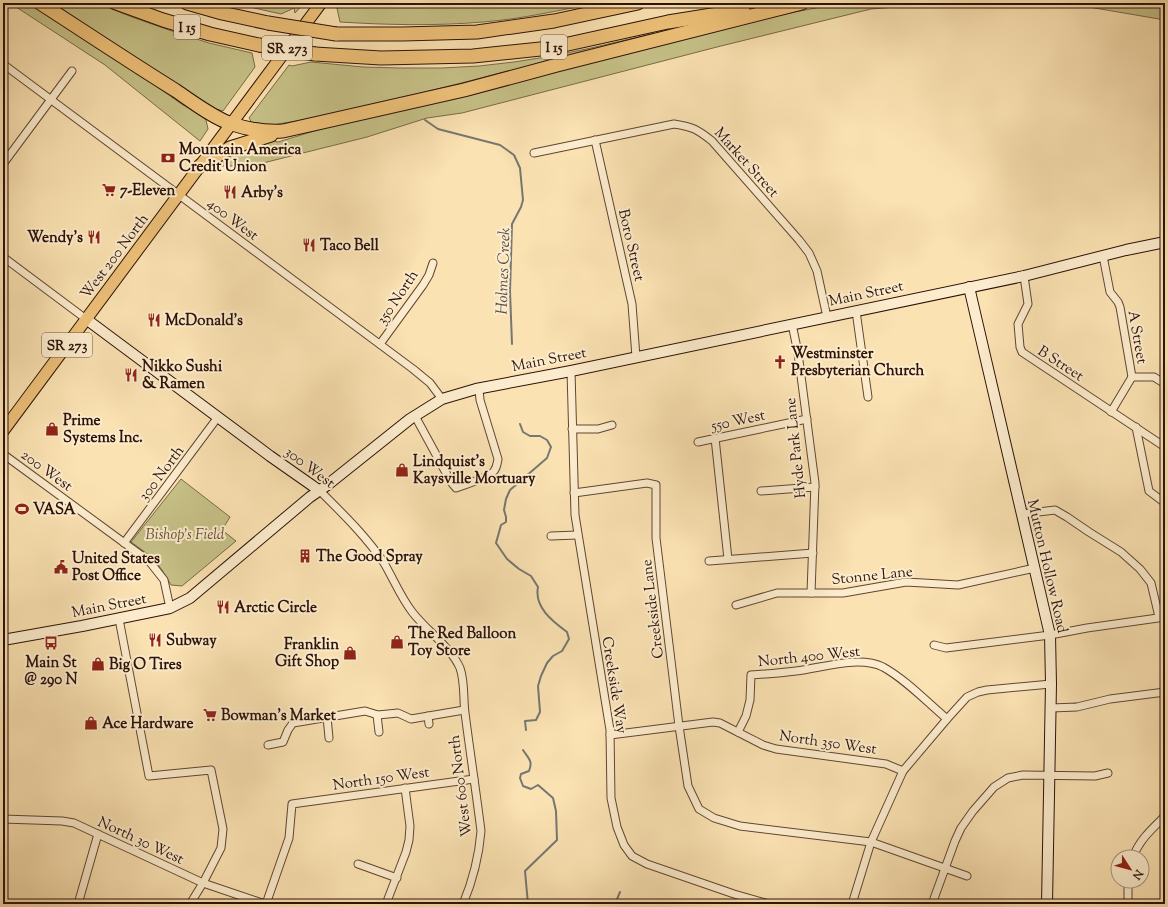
<svg xmlns="http://www.w3.org/2000/svg" width="1168" height="907" viewBox="0 0 1168 907" font-family="'Sorts Mill Goudy',serif">
  <style>
    .green { fill: #c6c187; stroke: #796a48 }
    .lines { fill: none; stroke-linecap: round; stroke-linejoin: round }
    .stream { stroke: #757772; stroke-width: 2 }
    .street-casing { stroke: #604632; stroke-width: 9 }
    .secondary-casing { stroke: #2c1208; stroke-width: 12 }
    .primary-casing { stroke: #2c1208; stroke-width: 13 }
    .highway-casing { stroke: #2c1208; stroke-width: 15 }
    .street { stroke: #fceccd; stroke-width: 7 }
    .secondary { stroke: #fceccd; stroke-width: 10 }
    .primary { stroke: #eec179; stroke-width: 11 }
    .highway { stroke: #eec179; stroke-width: 13 }
    .highway-bridge-casing { stroke: #2c1208; stroke-width: 15; stroke-linecap: butt }
    .highway-bridge { stroke: #eec179; stroke-width: 13 }
    .labels { text-anchor: middle; stroke-width: 4; stroke-linejoin: round; paint-order: stroke }
    .shield { fill: #fceccd; stroke: #6a5343; stroke-width: 1 }
    .shield-label { font-size: 14px; font-weight: bold; fill: #2c1208 }
    .poi-label { font-size: 15px; font-weight: bold; fill: #2c1208; stroke: #fceccd; text-anchor: start }
    .street-label { font-size: 15px; fill: #2c1208; stroke: #fceccd }
    .park-label { font-size: 15px; font-style: italic; fill: #624f34; stroke: #fceccd }
    .water-label { font-size: 16px; font-style: italic; fill: #564d46; stroke: #fceccd }
  </style>
  <rect width="100%" height="100%" fill="#fbe2b2"/>
  <filter id="stains"><feTurbulence type="fractalNoise" baseFrequency=".005" numOctaves="4"/><feColorMatrix values="0 0 0 0 .2 0 0 0 0 .09 0 0 0 0 .02 0 0 0 .5 -.17"/></filter>
  <radialGradient id="worn" r=".72"><stop offset=".6" stop-color="#630" stop-opacity="0"/><stop offset="1" stop-color="#630" stop-opacity=".3"/></radialGradient>
  <g class="green">
    <path d="M10,3H33L113,56L183,105L196,111L206,120L208,129L200,141L105,65Z"/>
    <path d="M49,3H97L132,17L169,30L209,43L252,53L255,67L223,111L216,109Z"/>
    <path d="M232,3H304L295,13L294,8L281,14Z"/>
    <path d="M336,3H413L472,6L529,3H598C560,10 522,19 483,22C436,26 388,25 340,22L337,8L334,6Z"/>
    <path d="M849,3H941L871,9L717,47L462,113L427,118L367,137L251,166H222L214,165L216,159L270,140L278,142L321,129L763,18L821,7Z"/>
    <path d="M1004,3H1123L1165,8V20L1077,5Z"/>
    <path d="M651,34H658L417,94L315,118L266,126L252,123L249,118L289,65L292,66L311,62L363,67L400,68H442L479,66L514,62L552,56L591,48Z"/>
    <path d="M181,479L230,517L222,530L236,541L182,586L171,585L162,570L153,558L131,542Z"/>
  </g>
  <g class="lines">
    <g class="stream">
      <path d="M425,120L438,129L500,145L514,155L520,168L523,200L521,207L512,224L510,291L512,344"/>
      <path d="M520,424L523,432L530,436H540L547,440L551,447L547,458L510,490L506,499L504,510L506,517V522L501,525L496,543L507,559L519,569L531,576L538,587C534,607 552,621 567,632L569,639L562,651L553,656L547,663L541,676L538,686L540,712L536,720L525,721L526,730"/>
      <path d="M523,750C529,759 533,761 529,771L521,774L520,778L523,786L531,789L538,785L553,798L556,811L557,840L525,871L528,904"/>
      <path d="M615,904L620,892"/>
    </g>
    <g class="street-casing">
      <g id="street">
        <path d="M3,64L413,369L430,383L442,399"/>
        <path d="M595,140L632,304L636,357"/>
        <path d="M534,153L674,124C693,127 697,129 712,141L799,240L809,253L817,271L827,317"/>
        <path d="M3,164L72,71"/>
        <path d="M1103,256L1110,292L1118,302L1120,307L1132,377"/>
        <path d="M3,257L86,319"/>
        <path d="M1024,276L1028,304L1018,324L1020,347L1022,352L1165,447"/>
        <path d="M856,311L868,397"/>
        <path d="M792,324L798,353L815,483L811,593"/>
        <path d="M380,344L423,285L429,275L433,263"/>
        <path d="M571,371L575,515L610,730L611,798L617,827L624,845L632,856L647,864L734,894L769,904"/>
        <path d="M1132,377H1154L1165,384"/>
        <path d="M1111,412L1132,377"/>
        <path d="M415,416L451,482L456,488C462,486 491,476 494,471C497,467 497,464 498,459L480,400L479,389"/>
        <path d="M1136,427L1149,491L1165,503"/>
        <path d="M572,429H598L612,425"/>
        <path d="M715,438L728,559"/>
        <path d="M698,442L807,419"/>
        <path d="M3,454L149,561L164,580L170,608"/>
        <path d="M320,491C342,513 366,536 384,563C394,580 401,598 413,613C428,632 450,646 460,668C465,682 463,698 465,713C470,752 476,791 481,831C479,856 473,880 463,904"/>
        <path d="M761,491L815,487"/>
        <path d="M574,493L647,483L656,485V538L679,726L688,786L699,809L714,818L740,826L871,842L967,876"/>
        <path d="M1022,514L1055,510L1067,517L1089,532L1121,552L1140,569L1151,583L1159,617"/>
        <path d="M551,536L577,535"/>
        <path d="M124,543L218,417"/>
        <path d="M709,561L813,553"/>
        <path d="M736,605L777,593H843L906,582L958,585L1035,568"/>
        <path d="M119,619L149,776L211,770L223,829L221,848L203,883L190,904"/>
        <path d="M934,645L946,648L1050,635L1087,628L1165,617"/>
        <path d="M1051,708L1077,707L1110,699L1165,692"/>
        <path d="M377,715L379,732"/>
        <path d="M428,716L429,724"/>
        <path d="M327,717L329,738"/>
        <path d="M738,732L746,716L750,700L751,675C766,674 781,673 796,671C822,668 859,655 883,667C905,679 927,702 947,719"/>
        <path d="M610,735L713,722L720,723L763,745L776,749L886,764L903,771"/>
        <path d="M268,745L283,742L288,730L293,723L365,711L378,715L398,713L411,719L464,710"/>
        <path d="M3,819L62,821L74,823L203,883L265,904"/>
        <path d="M1133,857C1140,839 1152,829 1165,816"/>
        <path d="M358,864L397,878"/>
        <path d="M78,904L98,834"/>
        <path d="M266,904L289,838L292,804L474,779"/>
        <path d="M386,904L406,852L409,840L410,826L405,788"/>
        <path d="M852,904L871,842L903,771L947,719L967,697L978,692L987,690L1051,684"/>
        <path d="M932,904L955,841L961,828L973,811L994,787L1008,778L1023,775L1095,776L1108,773"/>
        <path d="M1128,904V881"/>
      </g>
    </g>
    <g class="secondary-casing">
      <g id="secondary">
        <path d="M969,287L1050,635L1051,684L1047,904"/>
        <path d="M86,319L270,456L320,491"/>
        <path d="M3,640L82,626L170,608L190,598L310,497L326,486L410,419L442,399L476,389L571,371L1024,276L1126,250L1165,242"/>
      </g>
    </g>
    <g class="primary-casing">
      <path id="primary" d="M3,431L321,3"/>
    </g>
    <g class="highway-casing">
      <g id="highway">
        <path d="M40,3C85,32 130,62 175,90C191,101 215,119 232,124C250,130 264,132 283,131L464,90L557,65L802,3"/>
        <path d="M116,3L163,20L210,34L259,45"/>
        <path d="M187,3L222,13L268,23"/>
        <path d="M336,34H403L477,32L554,21L638,3"/>
        <path d="M315,54L381,58L473,56L550,48L668,22L743,10"/>
        <path d="M200,166L230,148L271,135"/>
      </g>
    </g>
    <use href="#street" class="street"/>
    <use href="#secondary" class="secondary"/>
    <use href="#primary" class="primary"/>
    <use href="#highway" class="highway"/>
    <g class="highway-bridge-casing">
      <g id="highway-bridge">
        <path d="M268,23L336,34"/>
        <path d="M259,45L315,54"/>
      </g>
    </g>
    <use href="#highway-bridge" class="highway-bridge"/>
  </g>
  <defs>
    <g id="bank-bare" transform="scale(1.08)"><path d="M-6-4H6V4H-6ZM0-2.3a2.3 2.3 0 1 0 0 4.6a2.3 2.3 0 1 0 0-4.6Z" fill="#8f2418" stroke="#fceccd" stroke-width="2.5" paint-order="stroke"/></g>
    <g id="supermarket-bare" transform="scale(1.08)"><path d="M-6-5.5h2.5l.6 2H6L4.5 2H-2.5L-4.4-4H-6ZM-1.5 3.2a1.3 1.3 0 1 0 .1 0ZM3 3.2a1.3 1.3 0 1 0 .1 0Z" fill="#8f2418" stroke="#fceccd" stroke-width="2.5" paint-order="stroke"/></g>
    <g id="restaurant-bare" transform="scale(1.08)"><path d="M-5-6h1v4h1v-4h1v4h1v-4h1v5L-1.5 .5V6h-2V.5L-5-1ZM5-6V6H3V1.5H1.5Q1.5-4 5-6Z" fill="#8f2418" stroke="#fceccd" stroke-width="2.5" paint-order="stroke"/></g>
    <g id="church-bare" transform="scale(1.08)"><path d="M-1.2-6h2.4v3.5h3.3v2.4h-3.3V6h-2.4V-.1h-3.3v-2.4h3.3Z" fill="#8f2418" stroke="#fceccd" stroke-width="2.5" paint-order="stroke"/></g>
    <g id="shop-bare" transform="scale(1.08)"><path d="M-5-2.5h2.3a2.7 3.5 0 0 1 5.4 0H5L5.5 6h-11ZM-1.5-2.5h3a1.5 2.3 0 0 0-3 0Z" fill="#8f2418" stroke="#fceccd" stroke-width="2.5" paint-order="stroke"/></g>
    <g id="stadium-bare" transform="scale(1.08)"><path d="M0-5a6.5 5 0 1 0 0 10a6.5 5 0 1 0 0-10ZM-3.5-1.8h7v3.6h-7Z" fill="#8f2418" stroke="#fceccd" stroke-width="2.5" paint-order="stroke"/></g>
    <g id="building-bare" transform="scale(1.08)"><path d="M-4-6H4V6H1V3H-1V6H-4ZM-2.5-4.3h1.7v1.8h-1.7ZM.8-4.3h1.7v1.8H.8ZM-2.5-1h1.7V.8h-1.7ZM.8-1h1.7V.8H.8Z" fill="#8f2418" stroke="#fceccd" stroke-width="2.5" paint-order="stroke"/></g>
    <g id="civic-bare" transform="scale(1.08)"><path d="M-.6-6.5H3V-4.5H.6V-3L4-1V1h2V6H-6V1h2V-1L-.6-3ZM-1.2 2.5V6h2.4V2.5Z" fill="#8f2418" stroke="#fceccd" stroke-width="2.5" paint-order="stroke"/></g>
    <g id="bus-bare" transform="scale(1.08)"><path d="M-5-6H5V4H4V6H2V4H-2V6H-4V4H-5ZM-3.5-4V0h7V-4ZM-3.5 1.2v1.5H-2V1.2ZM2 1.2v1.5H3.5V1.2Z" fill="#8f2418" stroke="#fceccd" stroke-width="2.5" paint-order="stroke"/></g>
  </defs>
  <g fill-rule="evenodd">
    <use href="#bank-bare" x="168" y="158"/>
    <use href="#supermarket-bare" x="109" y="190"/>
    <use href="#restaurant-bare" x="230" y="192"/>
    <use href="#restaurant-bare" x="94" y="237"/>
    <use href="#restaurant-bare" x="309" y="245"/>
    <use href="#restaurant-bare" x="154" y="320"/>
    <use href="#church-bare" x="780" y="362"/>
    <use href="#restaurant-bare" x="131" y="375"/>
    <use href="#shop-bare" x="52" y="429"/>
    <use href="#shop-bare" x="402" y="470"/>
    <use href="#stadium-bare" x="22" y="509"/>
    <use href="#building-bare" x="305" y="556"/>
    <use href="#civic-bare" x="61" y="567"/>
    <use href="#restaurant-bare" x="223" y="607"/>
    <use href="#restaurant-bare" x="155" y="640"/>
    <use href="#shop-bare" x="397" y="642"/>
    <use href="#bus-bare" x="51" y="643"/>
    <use href="#shop-bare" x="350" y="653"/>
    <use href="#shop-bare" x="98" y="664"/>
    <use href="#supermarket-bare" x="210" y="715"/>
    <use href="#shop-bare" x="91" y="723"/>
  </g>
  <g class="labels">
    <g class="shield">
      <rect x="174" y="15" width="26" height="24" rx="3"/>
      <rect x="541" y="35" width="26" height="24" rx="3"/>
      <rect x="262" y="36" width="50" height="24" rx="3"/>
      <rect x="42" y="333" width="50" height="24" rx="3"/>
    </g>
    <g class="shield-label">
      <text x="187" y="32">I 15</text>
      <text x="554" y="52">I 15</text>
      <text x="287" y="53">SR 273</text>
      <text x="67" y="350">SR 273</text>
    </g>
    <g class="poi-label">
      <text x="179" y="154">Mountain America<tspan x="179" dy="17">Credit Union</tspan></text>
      <text x="120" y="195">7-Eleven</text>
      <text x="241" y="197">Arby's</text>
      <text x="83" y="242" text-anchor="end">Wendy's</text>
      <text x="320" y="250">Taco Bell</text>
      <text x="165" y="325">McDonald's</text>
      <text x="791" y="358">Westminster<tspan x="791" dy="17">Presbyterian Church</tspan></text>
      <text x="142" y="371">Nikko Sushi<tspan x="142" dy="17">&amp; Ramen</tspan></text>
      <text x="63" y="425">Prime<tspan x="63" dy="17">Systems Inc.</tspan></text>
      <text x="413" y="466">Lindquist's<tspan x="413" dy="17">Kaysville Mortuary</tspan></text>
      <text x="33" y="514">VASA</text>
      <text x="316" y="561">The Good Spray</text>
      <text x="72" y="563">United States<tspan x="72" dy="17">Post Office</tspan></text>
      <text x="234" y="612">Arctic Circle</text>
      <text x="408" y="638">The Red Balloon<tspan x="408" dy="17">Toy Store</tspan></text>
      <text x="166" y="645">Subway</text>
      <text x="339" y="649" text-anchor="end">Franklin<tspan x="339" dy="17">Gift Shop</tspan></text>
      <text x="51" y="667" text-anchor="middle">Main St<tspan x="51" dy="17">@ 290 N</tspan></text>
      <text x="109" y="669">Big O Tires</text>
      <text x="221" y="720">Bowman's Market</text>
      <text x="102" y="728">Ace Hardware</text>
    </g>
    <g class="street-label">
      <text transform="translate(747 162) rotate(48)" y="5">Market Street</text>
      <text transform="translate(233 219) rotate(37)" y="5">400 West</text>
      <text transform="translate(632 245) rotate(77)" y="5">Boro Street</text>
      <text transform="translate(114 256) rotate(-53)" y="5">West 200 North</text>
      <text transform="translate(866 293) rotate(-12)" y="5">Main Street</text>
      <text transform="translate(397 297) rotate(-56)" y="5">350 North</text>
      <text transform="translate(1138 337) rotate(80)" y="5">A Street</text>
      <text transform="translate(549 359) rotate(-11)" y="5">Main Street</text>
      <text transform="translate(1061 363) rotate(33)" y="5">B Street</text>
      <text transform="translate(738 420) rotate(-12)" y="5">550 West</text>
      <text transform="translate(795 448) rotate(-96)" y="5">Hyde Park Lane</text>
      <text transform="translate(310 467) rotate(37)" y="5">300 West</text>
      <text transform="translate(47 470) rotate(36)" y="5">200 West</text>
      <text transform="translate(161 473) rotate(-53)" y="5">300 North</text>
      <text transform="translate(1048 566) rotate(77)" y="5">Mutton Hollow Road</text>
      <text transform="translate(872 575) rotate(-6)" y="5">Stonne Lane</text>
      <text transform="translate(109 605) rotate(-11)" y="5">Main Street</text>
      <text transform="translate(652 609) rotate(-97)" y="5">Creekside Lane</text>
      <text transform="translate(809 656) rotate(-6)" y="5">North 400 West</text>
      <text transform="translate(615 685) rotate(81)" y="5">Creekside Way</text>
      <text transform="translate(828 742) rotate(8)" y="5">North 350 West</text>
      <text transform="translate(381 778) rotate(-8)" y="5">North 150 West</text>
      <text transform="translate(460 786) rotate(-97)" y="5">West 600 North</text>
      <text transform="translate(141 840) rotate(25)" y="5">North 30 West</text>
    </g>
    <g class="park-label">
      <text x="185" y="539">Bishop's Field</text>
    </g>
    <g class="water-label">
      <text transform="translate(502 271) rotate(-88)" y="6">Holmes Creek</text>
    </g>
  </g>
  <rect width="1168" height="907" fill="none" stroke="#fbe2b2" stroke-width="16"/>
  <rect x="4" y="4" width="1160" height="899" fill="none" stroke="#2c1208" stroke-width="2"/>
  <rect x="8" y="8" width="1152" height="891" fill="none" stroke="#2c1208"/>
  <g transform="translate(1130 869) rotate(126)"><circle r="19" fill="#fceccd" stroke="#a9957e"/>
  <path d="M0-3L7 15L0 10L-7 15Z" fill="#8f2418"/>
  <text y="-6" font-size="11" font-weight="bold" text-anchor="middle" fill="#2c1208">N</text>
  </g>
  <rect width="100%" height="100%" filter="url(#stains)"/>
  <rect width="100%" height="100%" fill="url(#worn)"/>
</svg>
